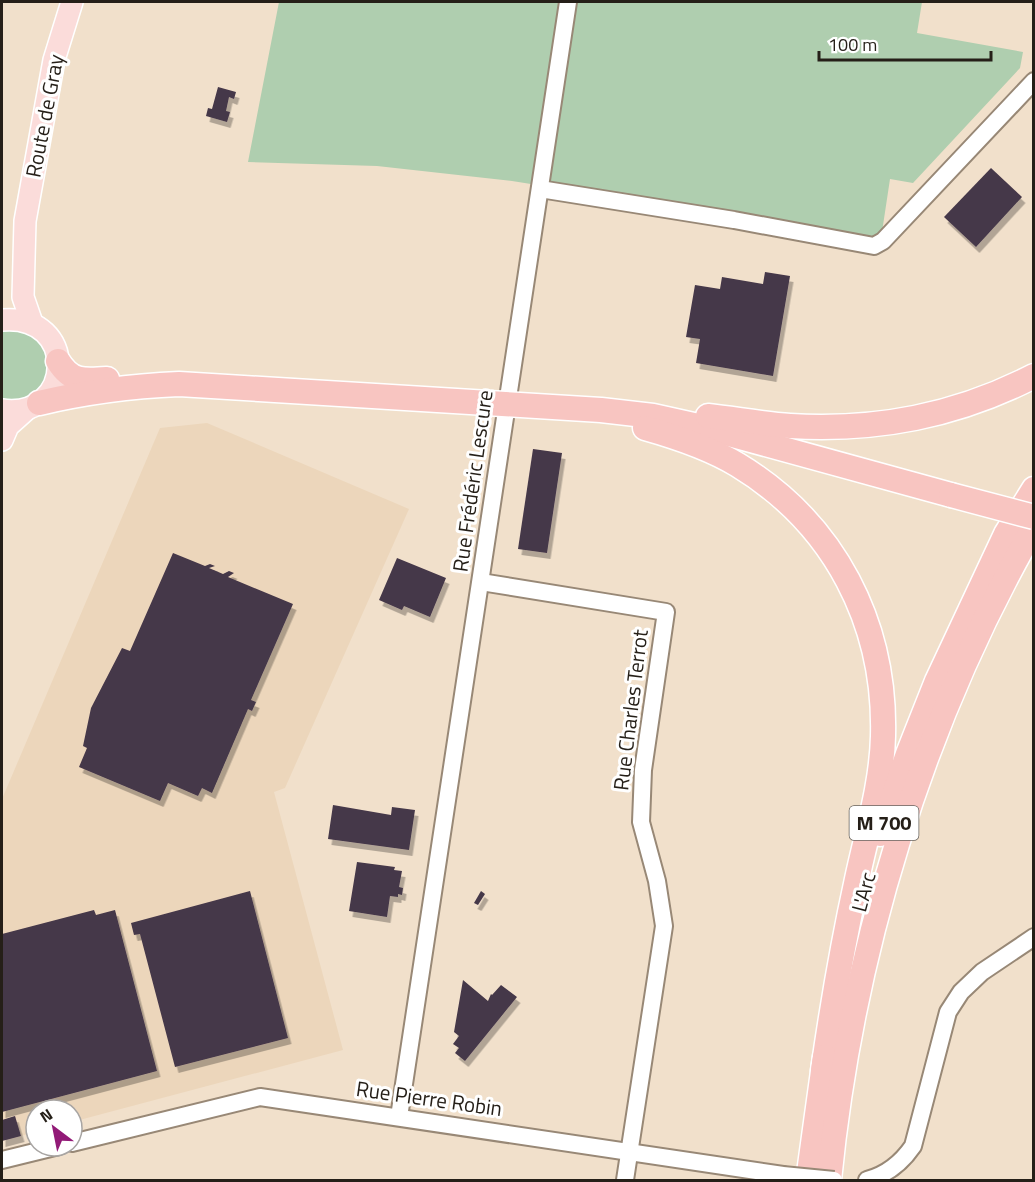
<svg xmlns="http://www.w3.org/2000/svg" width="1035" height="1182" viewBox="0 0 1035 1182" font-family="'Titillium Web',sans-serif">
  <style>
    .built { fill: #ecd6bb }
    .green { fill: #afceaf }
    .building { fill: #453748; filter: url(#shadow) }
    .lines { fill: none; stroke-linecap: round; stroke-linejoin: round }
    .minor-casing { stroke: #988876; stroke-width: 20 }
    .major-casing { stroke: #fff; stroke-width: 24 }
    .highway-casing { stroke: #fff; stroke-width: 27 }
    .minor { stroke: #fff; stroke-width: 16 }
    .major { stroke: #fbdcda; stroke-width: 21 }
    .highway { stroke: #f8c5c1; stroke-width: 24 }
    .minor-bridge-casing { stroke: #988876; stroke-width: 20; stroke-linecap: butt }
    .highway-bridge-casing { stroke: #fff; stroke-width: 27; stroke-linecap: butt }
    .minor-bridge { stroke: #fff; stroke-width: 16 }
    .highway-bridge { stroke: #f8c5c1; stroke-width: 24 }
    .labels { text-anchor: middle; stroke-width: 6; stroke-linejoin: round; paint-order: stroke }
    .shield { fill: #fff; stroke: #66625d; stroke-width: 1.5 }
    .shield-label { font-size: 20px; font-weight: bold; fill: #251f18 }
    .street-label { font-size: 21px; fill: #251f18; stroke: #fff }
  </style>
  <defs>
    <filter id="shadow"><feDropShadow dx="3.5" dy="6" stdDeviation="0" flood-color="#0004"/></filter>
  </defs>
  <rect width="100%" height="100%" fill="#f1e0cb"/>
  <path class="built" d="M207,423L409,509L285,788L274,792L343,1050L72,1122V1110H36V1132L2,1141V799L160,428Z"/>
  <g class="green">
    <path d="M279,2H922L917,33L1023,52L1020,68L913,183L890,179L882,232L871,238L512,181L377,166L248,162Z"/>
    <path d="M13,328C19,330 30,331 35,336C66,360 41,410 2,398V330Z"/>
  </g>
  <g class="building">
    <path d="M218,87L236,92L234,99L229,97L226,111L230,112L227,122L206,116L208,108L212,109Z"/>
    <path d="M991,168L1022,197L976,247L944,217Z"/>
    <path d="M765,272L790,276L773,376L696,363L700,339L686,337L695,285L720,289L722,277L763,284Z"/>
    <path d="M533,449L562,453L547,553L518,549Z"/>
    <path d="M173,553L205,566L210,564L215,566L209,568L223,574L229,571L234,573L228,577L293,604L251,700L256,702L252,711L248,709L212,793L202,788L198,796L168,783L160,801L79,767L87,748L83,746L91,708L122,648L130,651Z"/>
    <path d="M397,558L446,578L430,617L404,606L402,610L379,600Z"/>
    <path d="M333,805L391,815L392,807L415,810L409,850L328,839Z"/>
    <path d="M357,862L395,867L394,870L402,871L399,887L403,888L402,895L398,894V897L390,896L387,917L349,911Z"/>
    <path d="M250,891L288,1038L175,1067L140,934L134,935L131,923Z"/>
    <path d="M481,891L485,894L478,905L474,903Z"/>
    <path d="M94,910L96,915L115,910L157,1071L2,1112V934Z"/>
    <path d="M463,980L488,1001L491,994L492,995L501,985L517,997L465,1061L455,1053L459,1048L453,1044L459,1036L454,1032Z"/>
    <path d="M15,1116L21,1136L2,1141V1120Z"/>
  </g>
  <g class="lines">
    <g class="minor-casing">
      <g id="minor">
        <path d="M540,189L734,220L874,246L883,241L1034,81"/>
        <path d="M481,582L666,612L643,770L641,822L657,881L664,926L625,1180"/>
        <path d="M399,1117L568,2"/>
        <path d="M72,1143L260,1097L783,1175"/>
        <path d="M2,1160L59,1146"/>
        <path d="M867,1180C886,1175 902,1162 913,1146L948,1012L961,992L982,972L1034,937"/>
      </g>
    </g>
    <g class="major-casing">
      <g id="major">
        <path d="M2,320C79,313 75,420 2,410"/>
        <path d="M32,323L23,297L25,221L54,60L72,2"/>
        <path d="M2,440L8,426L27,409"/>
      </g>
    </g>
    <g class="highway-casing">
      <g id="highway">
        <path d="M58,361C71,382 83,381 107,379"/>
        <path d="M39,403C85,392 132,386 179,384L601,410L653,416L707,428L951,495"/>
        <path d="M708,416C735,419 763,424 790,426C877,431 956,416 1034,376"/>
        <path d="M645,428C677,437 710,448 738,465C835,524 886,624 883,736C882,784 867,832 857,879C843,943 832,1007 823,1071"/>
        <path d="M880,834L908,754L937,681L1006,534L1034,489"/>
        <path d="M808,1180L825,1057"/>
        <path d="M829,1180C851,956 921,723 1034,527"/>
      </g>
    </g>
    <use href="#minor" class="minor"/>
    <use href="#major" class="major"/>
    <use href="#highway" class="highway"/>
    <g class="minor-bridge-casing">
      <path id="minor-bridge" d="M783,1175L834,1180"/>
    </g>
    <g class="highway-bridge-casing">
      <path id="highway-bridge" d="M951,495L1034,517"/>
    </g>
    <use href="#minor-bridge" class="minor-bridge"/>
    <use href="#highway-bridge" class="highway-bridge"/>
  </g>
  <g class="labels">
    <rect class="shield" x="849.5" y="806" width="69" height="34" rx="4.5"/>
    <g class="shield-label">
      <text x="884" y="830">M 700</text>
    </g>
    <g class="street-label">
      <text transform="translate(45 116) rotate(-79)" y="7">Route de Gray</text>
      <text transform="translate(473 481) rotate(-82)" y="7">Rue Frédéric Lescure</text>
      <text transform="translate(631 710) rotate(-83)" y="7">Rue Charles Terrot</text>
      <text transform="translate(864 892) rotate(-75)" y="7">L'Arc</text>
      <text transform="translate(429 1099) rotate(8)" y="7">Rue Pierre Robin</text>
    </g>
  </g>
  <rect width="1035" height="1182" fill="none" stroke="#251f18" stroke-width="6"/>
  <g transform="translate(54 1128) rotate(328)"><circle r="28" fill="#ffffff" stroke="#a8a5a3" stroke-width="1.5"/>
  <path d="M0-4.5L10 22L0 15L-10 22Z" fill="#921a77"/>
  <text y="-9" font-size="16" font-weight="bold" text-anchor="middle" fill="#251f18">N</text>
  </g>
  <path d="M819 51v9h172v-9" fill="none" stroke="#251f18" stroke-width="3"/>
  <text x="828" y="51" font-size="18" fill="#251f18" stroke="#ffffff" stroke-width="4.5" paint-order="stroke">100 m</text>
</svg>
